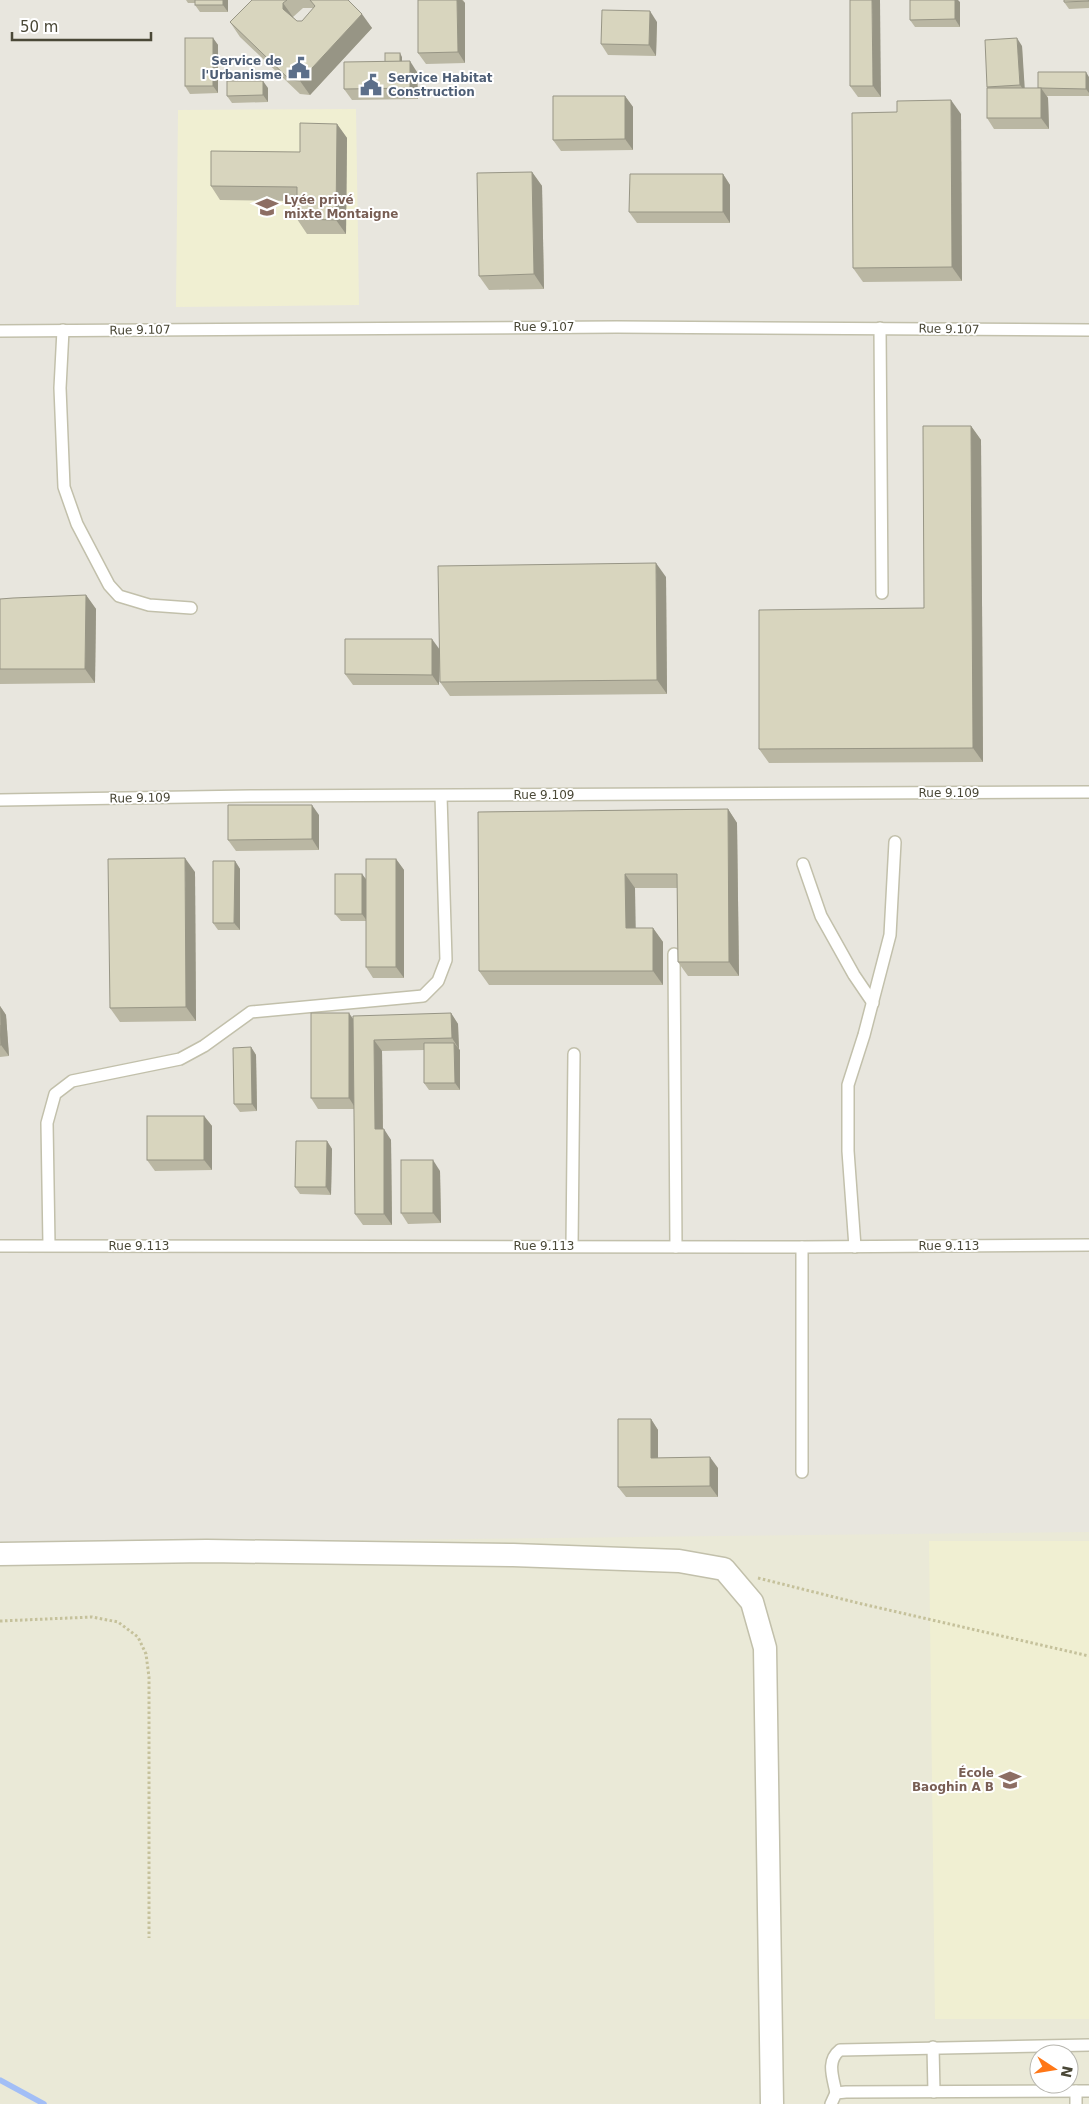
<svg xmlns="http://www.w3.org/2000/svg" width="1089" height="2104" viewBox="0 0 1089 2104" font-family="'DejaVu Sans',sans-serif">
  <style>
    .residential { fill: #eae9d7; fill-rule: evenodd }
    .industrial { fill: #e8e6de }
    .education { fill: #f0efd2 }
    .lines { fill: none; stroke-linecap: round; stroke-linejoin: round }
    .stream { stroke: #a2bef6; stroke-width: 5.5 }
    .service-casing { stroke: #c2c0ab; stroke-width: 14 }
    .minor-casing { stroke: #c2c0ab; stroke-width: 25 }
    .path { stroke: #c5c19b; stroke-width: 3; stroke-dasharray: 2.5 2.5; stroke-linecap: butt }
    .service { stroke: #fff; stroke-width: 11 }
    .minor { stroke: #fff; stroke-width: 22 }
    .wall { fill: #bab7a3; fill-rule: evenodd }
    .shaded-wall { fill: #979585 }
    .building { fill: #d8d5be; stroke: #979585 }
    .labels { text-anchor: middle; stroke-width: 4; stroke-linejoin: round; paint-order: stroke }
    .service-label { font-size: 12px; font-weight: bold; fill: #4e5e75; stroke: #fff; text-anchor: end }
    .education-label { font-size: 12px; font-weight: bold; fill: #785e54; stroke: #fff; text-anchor: start }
    .street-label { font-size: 12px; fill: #4a4837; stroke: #fff }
  </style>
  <rect width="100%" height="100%" fill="#f6f5e9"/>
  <path class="residential" d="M0,0H1089V2104H0ZM1039,2054H1069V2084H1039Z"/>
  <path class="industrial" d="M0,0H1089V1532L0,1544Z"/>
  <g class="education">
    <path d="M356,109L359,305L176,307L178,110Z"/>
    <path d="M929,1541H1089V2019H935Z"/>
  </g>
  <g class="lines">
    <path class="stream" d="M0,2080L44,2104"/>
    <g class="service-casing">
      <g id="service">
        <path d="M880,328L882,593"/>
        <path d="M63,330L60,388L64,487L77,524L109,585L119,596L149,605L191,608"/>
        <path d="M0,331L617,327L1089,330"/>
        <path d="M0,800L250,796L1089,792"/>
        <path d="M803,864L821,916L854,975L873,1003"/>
        <path d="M674,954L676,1247"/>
        <path d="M49,1245L47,1123L55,1094L72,1081L180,1059L204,1046L251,1012L423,996L438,981L446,960L441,796"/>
        <path d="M0,1246L802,1247L1089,1245"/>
        <path d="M572,1246L574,1054"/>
        <path d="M855,1247L848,1151V1085L864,1035L890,935L895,842"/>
        <path d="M802,1472V1247"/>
        <path d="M933,2047L934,2092"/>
        <path d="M836,2093C833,2077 826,2061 840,2050L1089,2045"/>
        <path d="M831,2104L836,2093L846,2092L1089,2091"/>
        <path d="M1076,2104V2091"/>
      </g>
    </g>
    <g class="minor-casing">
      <path id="minor" d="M0,1554L207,1551L513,1555L679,1561L724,1569L752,1602L765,1648L772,2104"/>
    </g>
    <g class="path">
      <path d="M758,1578L858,1603L1089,1656"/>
      <path d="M0,1621L92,1617L118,1622L138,1637L146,1654L149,1677V1938"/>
    </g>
    <use href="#service" class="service"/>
    <use href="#minor" class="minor"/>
  </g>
  <g class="wall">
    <path d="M186,0H228V12H200L195,5V3H188Z"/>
    <path d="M252,0H348L372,28L310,95L300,94L240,37L230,22ZM303,8H314L302,21H297L293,17Z"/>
    <path d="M418,0H465H463L465,3V63L426,64L418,53Z"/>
    <path d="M850,0L881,97H858L850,86Z"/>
    <path d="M1089,0V8L1069,9L1064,2Z"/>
    <path d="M960,2V27H915L910,20Z"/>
    <path d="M657,22L656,56L608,55L601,44Z"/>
    <path d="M213,38L218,45V93L190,94L185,86Z"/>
    <path d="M1022,46L1024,88H1038L1089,77V96H1047L1048,98L1049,129H994L987,118V87Z"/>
    <path d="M402,57V62L417,72L418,99L352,100L344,89L385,62Z"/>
    <path d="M268,88V102L232,103L227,96Z"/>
    <path d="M625,96L633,107V150L561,151L553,140Z"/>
    <path d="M961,114L962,281L863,282L853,268Z"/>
    <path d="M337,124L347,138L346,234H307L297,219V201L220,200L211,186L300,152Z"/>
    <path d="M532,172L542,186L544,289L489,290L479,276Z"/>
    <path d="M723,174L730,185V223H637L629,212Z"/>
    <path d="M971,426L981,440L983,762L769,763L759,749L924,608Z"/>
    <path d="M666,577L667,694L450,696L440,682L439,662V685H353L345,674L439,650Z"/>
    <path d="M86,595L96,609L95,683L0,684V599Z"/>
    <path d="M728,809L737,823L739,976H688L678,962L677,888H635V928H653L663,942V985H489L479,971L478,812Z"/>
    <path d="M319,815V850L236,851L228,840Z"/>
    <path d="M396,859L404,870V978H373L366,967V921H341L335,914L362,874L366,879Z"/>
    <path d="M235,861L240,869V930H218L213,923Z"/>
    <path d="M195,872L196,1021L120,1022L110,1008Z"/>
    <path d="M0,1006L6,1015L9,1056L0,1057Z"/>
    <path d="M451,1013L458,1024L460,1090H429L424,1083V1050L382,1051L383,1129L391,1140L392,1225H363L355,1214L354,1109H318L311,1098L353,1019Z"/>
    <path d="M251,1047L256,1055L257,1111L240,1112L234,1104Z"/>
    <path d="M204,1116L212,1126V1170L155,1171L147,1160Z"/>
    <path d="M327,1141L332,1149L331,1195L300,1194L295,1187Z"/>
    <path d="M440,1171L441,1223L408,1224L401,1213Z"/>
    <path d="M651,1419L658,1430V1458L718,1468V1497H626L618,1487Z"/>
  </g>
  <g class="shaded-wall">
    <path d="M223,0H228V12L223,5Z"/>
    <path d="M457,0H462L465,3V63L458,52Z"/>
    <path d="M872,0H880L881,97L873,86Z"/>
    <path d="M955,0H958L960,2V27L955,19Z"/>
    <path d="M283,3L293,17V23L283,9Z"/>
    <path d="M650,11L657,22L656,56L649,45Z"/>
    <path d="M362,14L372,28L310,95L300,81Z"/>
    <path d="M213,38L218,45V93L213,86Z"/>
    <path d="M1017,38L1022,46L1025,92L1020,85Z"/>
    <path d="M400,53L402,57V70L399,66Z"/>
    <path d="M410,61L417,72L418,99L410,88Z"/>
    <path d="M1086,72L1089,77V93L1086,89Z"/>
    <path d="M263,81L268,88V102L263,95Z"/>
    <path d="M1041,88L1048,98L1049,129L1041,118Z"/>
    <path d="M625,96L633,107V150L625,139Z"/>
    <path d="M951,100L961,114L962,281L952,267Z"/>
    <path d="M337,124L347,138L346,234L336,220Z"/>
    <path d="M532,172L542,186L544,289L534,274Z"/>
    <path d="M723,174L730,185V223L723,212Z"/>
    <path d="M971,426L981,440L983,762L973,748Z"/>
    <path d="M656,563L666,577L667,694L657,680Z"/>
    <path d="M86,595L96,609L95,683L85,669Z"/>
    <path d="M432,639L440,650L439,685L432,675Z"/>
    <path d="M312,805L319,815V850L312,839Z"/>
    <path d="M728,809L737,823L739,976L729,962Z"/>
    <path d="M185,858L195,872L196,1021L186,1007Z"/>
    <path d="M396,859L404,870V978L396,967Z"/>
    <path d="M235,861L240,869V930L234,923Z"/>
    <path d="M362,874L367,881V921L362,914Z"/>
    <path d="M625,874L635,888L636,942L626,928Z"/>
    <path d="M653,928L663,942V985L653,971Z"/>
    <path d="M0,1006L6,1015L9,1056L1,1045Z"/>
    <path d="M349,1013L356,1023V1109L349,1098Z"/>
    <path d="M451,1013L458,1024L459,1049L452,1038Z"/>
    <path d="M374,1040L382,1051L383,1140L375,1129Z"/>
    <path d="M454,1043L460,1050V1090L455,1083Z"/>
    <path d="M251,1047L256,1055L257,1111L252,1104Z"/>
    <path d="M204,1116L212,1126V1170L204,1160Z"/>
    <path d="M384,1129L391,1140L392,1225L384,1214Z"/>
    <path d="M327,1141L332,1149L331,1195L326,1187Z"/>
    <path d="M433,1160L440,1171L441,1223L433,1213Z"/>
    <path d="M651,1419L658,1430V1468L651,1458Z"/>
    <path d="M710,1457L718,1468V1497L710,1486Z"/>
  </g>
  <g class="building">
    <rect x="195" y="0" width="28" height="5"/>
    <path d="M252,0H287L283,3V9L297,21H302L315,6L310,0H348L362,14L300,81L290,80L230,22Z"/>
    <path d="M418,0H457L458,52L418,53Z"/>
    <path d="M850,0H872L873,86H850Z"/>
    <path d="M910,0H955V19L910,20Z"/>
    <path d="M1064,0H1089V1L1064,2Z"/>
    <path d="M602,10L650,11L649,45L601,44Z"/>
    <rect x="185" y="38" width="28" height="48"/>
    <path d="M1017,38L1020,85L987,87L985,40Z"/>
    <rect x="385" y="53" width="15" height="9"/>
    <path d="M410,61V88L344,89V62Z"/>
    <path d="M1038,72H1086V89L1041,88H1038Z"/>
    <path d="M227,81H263V95L227,96Z"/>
    <rect x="987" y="88" width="54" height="30"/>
    <path d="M553,96H625V139L553,140Z"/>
    <path d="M951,100L952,267L853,268L852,113L897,112V101Z"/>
    <path d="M300,123L337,124L336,220L297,219V187L211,186V151L300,152Z"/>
    <path d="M532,172L534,274L479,276L477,173Z"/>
    <path d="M630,174H723V212H629Z"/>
    <path d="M923,426H971L973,748L759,749V610L924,608Z"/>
    <path d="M656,563L657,680L440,682L438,566Z"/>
    <path d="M86,595L85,669H0V599L13,598Z"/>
    <path d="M345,639H432V675L345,674Z"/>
    <path d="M228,805H312V839L228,840Z"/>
    <path d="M728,809L729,962H678L677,874H625L626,928H653V971H479L478,812Z"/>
    <path d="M185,858L186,1007L110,1008L108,859Z"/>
    <rect x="366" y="859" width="30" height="108"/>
    <path d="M213,861H235L234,923H213Z"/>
    <rect x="335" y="874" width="27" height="40"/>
    <rect x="311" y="1013" width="38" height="85"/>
    <path d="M451,1013L452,1038L374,1040L375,1129H384V1214H355L353,1016Z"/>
    <path d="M0,1025L1,1045H0Z"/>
    <path d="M424,1043H454L455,1083H424Z"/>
    <path d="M251,1047L252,1104H234L233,1048Z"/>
    <rect x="147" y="1116" width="57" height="44"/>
    <path d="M296,1141H327L326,1187H295Z"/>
    <rect x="401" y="1160" width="32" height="53"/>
    <path d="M618,1419H651V1458L710,1457V1486L618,1487Z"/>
  </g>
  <defs>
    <g id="civic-bare" transform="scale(1.725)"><path d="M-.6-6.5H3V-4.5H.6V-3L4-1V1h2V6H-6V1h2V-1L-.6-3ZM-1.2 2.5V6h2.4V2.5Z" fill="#5c6f8a" stroke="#fff" stroke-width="2.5" paint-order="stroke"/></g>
    <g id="school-bare" transform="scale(1.725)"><path d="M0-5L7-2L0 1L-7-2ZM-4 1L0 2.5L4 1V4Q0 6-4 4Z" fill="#8d6e63" stroke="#fff" stroke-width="2.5" paint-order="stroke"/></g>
  </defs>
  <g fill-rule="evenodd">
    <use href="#civic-bare" x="299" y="68"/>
    <use href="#civic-bare" x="371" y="85"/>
    <use href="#school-bare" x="267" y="207"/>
    <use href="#school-bare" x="1010" y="1780"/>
  </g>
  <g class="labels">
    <g class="service-label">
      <text x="282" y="65">Service de<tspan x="282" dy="14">l'Urbanisme</tspan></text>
      <text x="388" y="82" text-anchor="start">Service Habitat<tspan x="388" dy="14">Construction</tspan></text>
    </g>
    <g class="education-label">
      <text x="284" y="204">Lyée privé<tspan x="284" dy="14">mixte Montaigne</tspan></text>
      <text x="994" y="1777" text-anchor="end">École<tspan x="994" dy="14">Baoghin A B</tspan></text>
    </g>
    <g class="street-label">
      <text x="544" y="331">Rue 9.107</text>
      <text transform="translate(949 329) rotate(1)" y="4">Rue 9.107</text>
      <text transform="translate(140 330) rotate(-1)" y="4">Rue 9.107</text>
      <text x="949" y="797">Rue 9.109</text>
      <text x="544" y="799">Rue 9.109</text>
      <text transform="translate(140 798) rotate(-1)" y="4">Rue 9.109</text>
      <text x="139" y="1250">Rue 9.113</text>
      <text x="544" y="1250">Rue 9.113</text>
      <text x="949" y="1250">Rue 9.113</text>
    </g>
  </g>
  <g transform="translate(1054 2069) rotate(102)"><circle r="24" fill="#ffffff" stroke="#b7b6af"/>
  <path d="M0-4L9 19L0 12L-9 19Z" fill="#ff7717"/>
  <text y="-8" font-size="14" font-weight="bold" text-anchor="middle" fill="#4a4837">N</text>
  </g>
  <path d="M12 32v8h139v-8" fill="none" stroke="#4a4837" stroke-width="2.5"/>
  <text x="20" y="32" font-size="15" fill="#4a4837" stroke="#ffffff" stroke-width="4" paint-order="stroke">50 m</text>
</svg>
